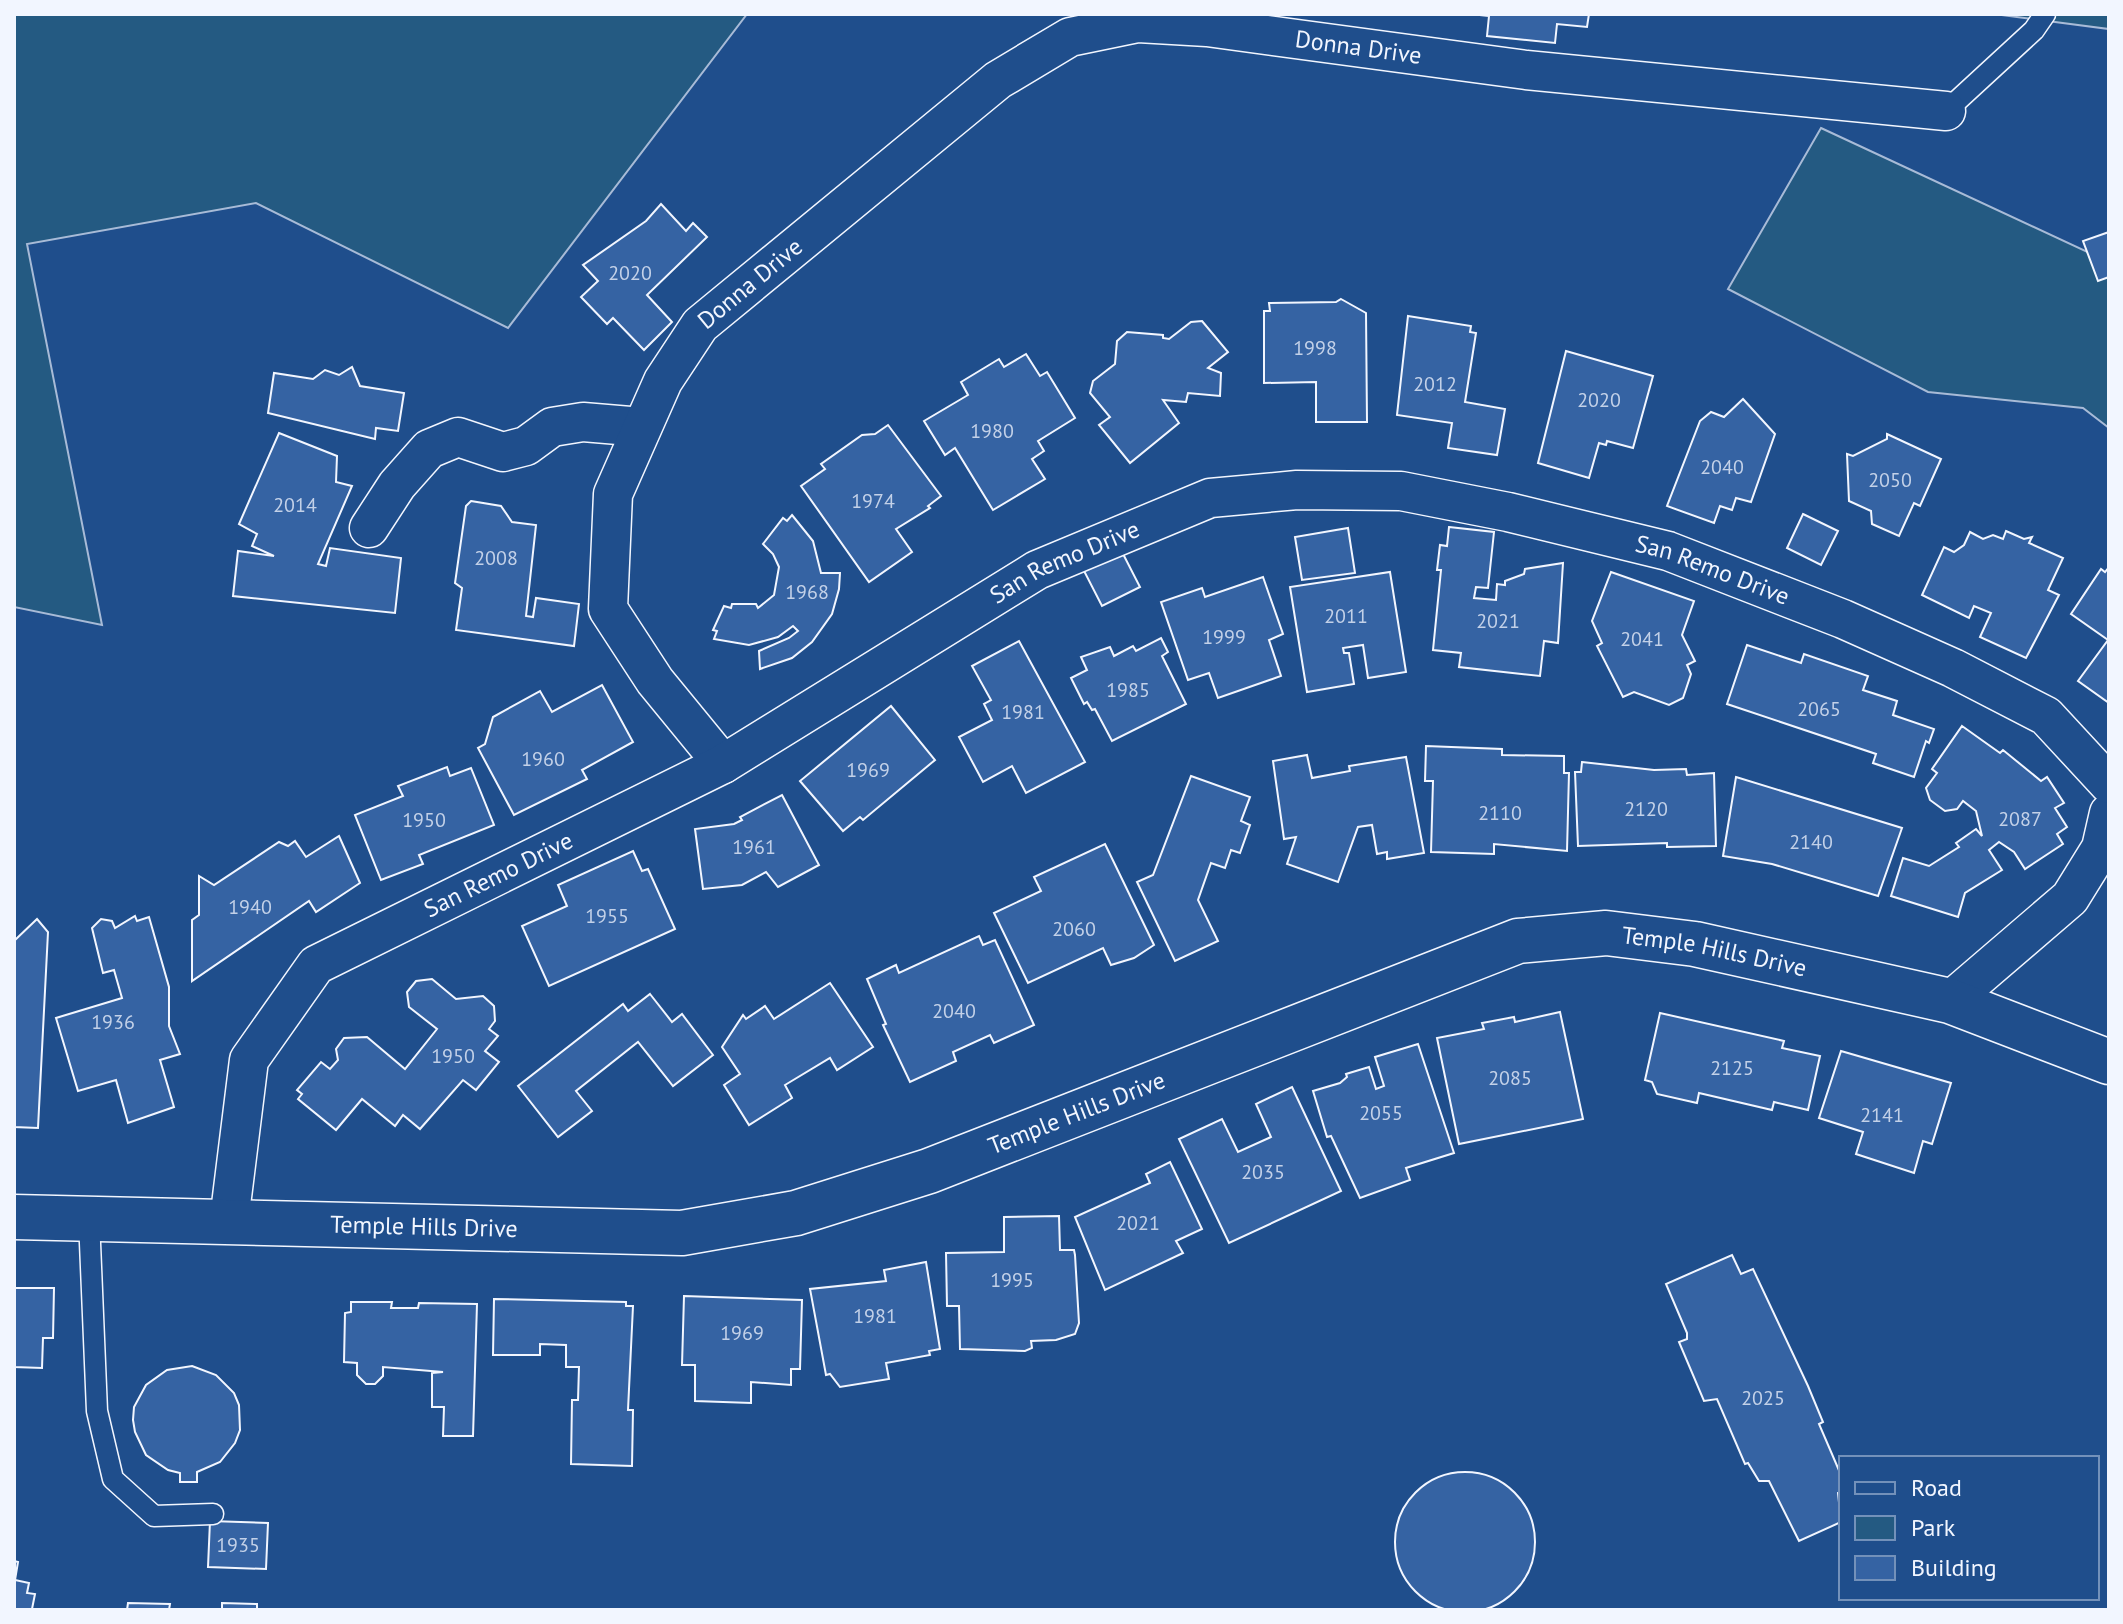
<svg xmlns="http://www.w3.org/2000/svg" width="2123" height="1624" viewBox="0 0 2123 1624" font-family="'PT Sans',sans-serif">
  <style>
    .green { fill: #245a82; stroke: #a8bbd7; stroke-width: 2 }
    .building { fill: #3563a3; stroke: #f2f6ff; stroke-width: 2 }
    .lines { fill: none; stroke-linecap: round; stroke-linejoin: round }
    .service-casing { stroke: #f2f6ff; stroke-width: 23 }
    .minor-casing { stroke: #f2f6ff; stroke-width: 41 }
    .tertiary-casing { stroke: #f2f6ff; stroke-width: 47 }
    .service { stroke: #1f4e8c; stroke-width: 20 }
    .minor { stroke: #1f4e8c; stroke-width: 38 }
    .tertiary { stroke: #1f4e8c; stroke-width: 44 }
    .labels { text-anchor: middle; stroke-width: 6; stroke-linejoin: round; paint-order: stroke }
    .number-label { font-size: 20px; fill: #c3d1e8 }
    .street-label { font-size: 24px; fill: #f2f6ff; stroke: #1f4e8c }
  </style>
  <rect width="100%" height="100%" fill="#1f4e8c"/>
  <g class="green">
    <path d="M14,14H747L508,328L256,203L27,244L102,625L14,607Z"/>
    <path d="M1994,14H2109V29Z"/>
    <path d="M1821,128L2109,262V428L2083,408L1928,392L1728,289Z"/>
  </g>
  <g class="building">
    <path d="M1470,14H1589L1587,27L1557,24L1555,43L1487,36L1489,16Z"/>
    <path d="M661,204L686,231L693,223L707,237L647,295L672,322L644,350L613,318L607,324L581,297L598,281L583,265L646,221Z"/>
    <path d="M2109,232V277L2098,281L2083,241Z"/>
    <path d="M1341,299L1366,313L1367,422H1316V382L1264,383V311H1270L1269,303L1336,302Z"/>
    <path d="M1408,316L1471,326L1470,332L1476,333L1465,402L1505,409L1497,455L1448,448L1452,423L1397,415Z"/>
    <path d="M1202,321L1228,352L1208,368L1221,373L1220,396L1188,393L1186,402L1163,400L1179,423L1130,463L1099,425L1110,417L1090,393L1093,381L1115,364L1117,341L1127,332L1163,335V338L1169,339L1191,322Z"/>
    <path d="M1566,351L1653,376L1633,448L1607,441L1606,445L1599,443L1589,478L1538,463Z"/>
    <path d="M1026,354L1040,376L1047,372L1075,418L1038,441L1044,451L1032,459L1045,479L993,510L955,448L945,455L924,421L968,395L961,382L999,359L1004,367Z"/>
    <path d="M352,367L360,386L404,393L398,431L376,428L375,439L268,413L274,373L313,379L325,370L339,375Z"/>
    <path d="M1743,399L1775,434L1751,502L1736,498L1732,510L1720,506L1714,523L1667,506L1700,421L1711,412L1724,417Z"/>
    <path d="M888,425L941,496L928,506L930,508L896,529L912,552L869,582L801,486L825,469L821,464L862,435L875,434Z"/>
    <path d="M279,433L337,456L336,482L352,486L318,564L326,566L330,548L401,558L395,613L233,596L238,551L274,556L252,546L257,534L239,524Z"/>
    <path d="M1887,434L1941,459L1920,506L1914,503L1899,536L1872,524L1871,511L1849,501L1847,454L1853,456L1887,439Z"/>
    <path d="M471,501L501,506L512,522L536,525L526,616L533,617L536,598L579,604L574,646L456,630L462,588L455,583L466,506Z"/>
    <path d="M1803,514L1838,531L1821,565L1787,548Z"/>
    <path d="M792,515L813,541L821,573H840L839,589L832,614L812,642L792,658L760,669L759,651L789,638L798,631L793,626L778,637L749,645L714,639L717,631L713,630L724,606L731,608L732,604H756L758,608L774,595L779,567L773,554L763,544L783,518L787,521Z"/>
    <path d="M1449,527L1494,532L1488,588L1476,587L1474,598L1496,600L1497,584L1505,585V581L1524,574L1525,569L1563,563L1558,643L1544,641L1540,676L1459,667L1461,653L1433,650L1441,570H1437L1440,545L1447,546Z"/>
    <path d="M1348,528L1355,573L1302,580L1295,537Z"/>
    <path d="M2006,531L2024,539L2032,537L2029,543L2063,558L2048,590L2059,595L2026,658L1980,637L1991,613L1974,606L1969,618L1922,595L1944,547L1954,552L1964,545L1970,532L1983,539L1993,535L2003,539Z"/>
    <path d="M1120,548L1140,587L1102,606L1082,567Z"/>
    <path d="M2109,567V703L2078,681L2108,640L2071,614L2101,569L2105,572Z"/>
    <path d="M1390,572L1406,672L1368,678L1363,645L1343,648L1344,653H1349L1354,684L1307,692L1290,587Z"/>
    <path d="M1611,572L1694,601L1682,635L1695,661L1687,665L1691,674L1683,698L1669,705L1634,692L1623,697L1597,646L1602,643L1592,621Z"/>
    <path d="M1263,577L1283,634L1269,640L1281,676L1218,698L1209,673L1188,680L1161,602L1202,588L1205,597Z"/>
    <path d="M1161,638L1168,652L1162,656L1186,704L1112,741L1095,709L1092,710L1087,702L1084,704L1071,678L1087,670L1081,657L1110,647L1114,656L1133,646L1136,651Z"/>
    <path d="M1019,641L1085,762L1026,793L1012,766L983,782L959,737L992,720L984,704L991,700L972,666Z"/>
    <path d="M1747,645L1801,663L1804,654L1868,676L1863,690L1897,701L1893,715L1934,729L1929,743L1926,741L1914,777L1873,763L1876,754L1727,704Z"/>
    <path d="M602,685L633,742L582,770L587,779L514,815L478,748L485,744L493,717L540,691L552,712Z"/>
    <path d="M891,706L935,760L863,820L860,817L843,831L800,781Z"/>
    <path d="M1962,726L2000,753L2003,750L2041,781L2047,777L2064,803L2055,808L2067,827L2057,834L2063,844L2025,869L2014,852L1999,842L1989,850L2002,870L1965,893L1958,917L1891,896L1903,858L1929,866L1959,847L1956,843L1976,829L1982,836L1976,811L1963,801L1957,809L1945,811L1930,800L1926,788L1937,773L1932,769Z"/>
    <path d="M1426,746L1502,749V755L1564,756V773H1569L1567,851L1494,844V854L1431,852L1433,781H1425Z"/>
    <path d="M1307,755L1312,778L1350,771L1349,766L1406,757L1424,853L1387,859V852L1377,854L1372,825L1358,827L1338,882L1287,864L1296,837L1284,839L1273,761Z"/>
    <path d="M1582,762L1654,770L1686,769L1687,775L1714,773L1716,846L1667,847V843L1578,846L1575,772H1581Z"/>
    <path d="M447,767L450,776L471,768L494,825L419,855L423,864L381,880L355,815L403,796L398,786Z"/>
    <path d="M1191,776L1250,797L1241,821L1250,825L1240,853L1231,850L1225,868L1211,863L1198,900L1218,941L1175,961L1137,882L1153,875Z"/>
    <path d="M1736,777L1902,828L1878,896L1772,864L1723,856Z"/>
    <path d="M782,795L819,865L778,887L766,872L742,885L703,889L695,829L734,824L742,820L740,817Z"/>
    <path d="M339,836L360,883L316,912L309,901L192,981V920L199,915V876L214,885L279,842L288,846L295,841L306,857Z"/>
    <path d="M1105,844L1154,945L1134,958L1111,965L1103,948L1028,983L994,913L1041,891L1034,877Z"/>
    <path d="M633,851L642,871L648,869L675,929L549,986L522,926L567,906L558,885Z"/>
    <path d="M135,916L137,921L149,917L169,987V1026L180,1054L160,1060L174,1107L128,1123L116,1080L78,1091L56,1018L122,998L114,970L103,973L92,928L101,919L112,921L115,928Z"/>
    <path d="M37,919L48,932L38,1128L14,1127V941Z"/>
    <path d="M979,936L983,945L995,940L1034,1025L994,1043L990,1035L953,1052L956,1061L910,1082L883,1025L886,1024L867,979L896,965L899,973Z"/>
    <path d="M432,979L456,999L483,996L494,1006L495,1021L489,1029L498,1036L485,1051L499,1062L476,1090L463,1080L420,1129L403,1115L395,1126L362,1099L336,1130L298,1099L302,1094L297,1090L321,1062L330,1069L338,1060L336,1049L344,1038L367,1037L405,1069L437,1029L409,1007L407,992L416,981Z"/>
    <path d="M830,983L873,1047L837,1070L830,1058L785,1085L792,1098L749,1125L724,1085L740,1074L722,1047L743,1015L746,1019L765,1006L774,1019Z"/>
    <path d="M650,994L672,1022L682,1014L713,1055L673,1086L638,1042L576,1091L592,1111L558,1137L518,1086L623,1004L628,1011Z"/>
    <path d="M1560,1012L1583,1119L1459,1144L1437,1038L1484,1029L1482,1023L1514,1017L1515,1022Z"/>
    <path d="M1660,1013L1784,1041L1782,1048L1820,1056L1808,1110L1774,1102L1772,1110L1699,1093L1697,1103L1657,1094L1652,1082L1645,1080Z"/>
    <path d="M1418,1044L1454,1153L1406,1168L1410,1180L1360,1198L1331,1136L1327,1137L1313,1091L1340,1083L1347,1077L1346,1074L1369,1067L1376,1089L1384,1086L1375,1057Z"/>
    <path d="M1841,1051L1951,1083L1932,1144L1923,1141L1914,1173L1856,1154L1863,1132L1819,1118Z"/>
    <path d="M1292,1087L1341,1191L1229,1243L1179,1139L1222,1119L1238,1152L1271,1137L1256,1104Z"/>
    <path d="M1170,1162L1202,1229L1176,1241L1183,1253L1105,1290L1075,1217L1150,1183L1146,1174Z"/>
    <path d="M1059,1216L1060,1250H1074L1075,1255L1079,1323L1075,1334L1056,1340L1031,1341L1032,1348L1025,1351L960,1349L959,1306H947L946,1253L1004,1252V1217Z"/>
    <path d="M1732,1255L1741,1274L1753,1269L1808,1386L1823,1422L1819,1424L1841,1475V1492L1838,1493L1841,1522L1799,1541L1769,1481H1759L1748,1463L1745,1464L1717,1399L1704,1401L1679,1342L1687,1339V1333L1666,1284Z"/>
    <path d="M926,1262L940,1349L929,1351L930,1355L886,1363L889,1379L840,1387L830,1374L826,1375L810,1289L886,1281L884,1270Z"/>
    <path d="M14,1288H54L53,1338H43L42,1368L14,1367Z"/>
    <path d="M684,1296L802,1300L800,1369H791V1385L751,1382V1403L695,1401V1365H682Z"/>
    <path d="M494,1299L626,1302V1306H633L628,1410H633L632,1466L571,1464L572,1400H578L579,1367H566V1345L540,1344V1355H493Z"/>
    <path d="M351,1302H392L391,1308H418L419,1303L477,1304L473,1436H443L444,1407H432V1373L443,1372L383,1367V1376L375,1384H366L357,1375V1363L344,1362L345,1313L351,1312Z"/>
    <path d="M192,1366L216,1375L234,1393L239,1405L240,1430L235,1443L220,1462L197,1472V1482H180V1473L168,1470L146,1455L135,1432L133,1420L134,1407L146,1385L167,1370Z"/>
    <circle cx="1465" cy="1542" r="70"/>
    <path d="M210,1521L268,1523L266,1569L208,1567Z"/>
    <path d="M14,1561L18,1562L15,1580L29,1583L27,1593L35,1594L32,1609L14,1610Z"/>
    <path d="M128,1603L170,1604L169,1610H127Z"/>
    <path d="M222,1603L257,1604V1610H222Z"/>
  </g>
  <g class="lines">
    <g class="service-casing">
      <g id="service">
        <path d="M1946,111L2034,30L2045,14"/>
        <path d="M89,1219L97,1411L113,1479L154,1516L213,1514"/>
      </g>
    </g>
    <g class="minor-casing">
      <g id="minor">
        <path d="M369,528L397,485L429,449L458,437L503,452L526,446L552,427L583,422L642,427"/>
        <path id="s1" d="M723,764L655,681L608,609L613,494L663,381L700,325L998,80L1070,37L1138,23L1207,27L1526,70L1946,111"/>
        <path d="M1950,1001L2070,898L2101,848L2109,813"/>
        <path id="s2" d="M229,1221L249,1060L316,965L723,764L1037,570L1210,498L1297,490L1401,491L1508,512L1668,551L1843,619L1953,668L2046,716L2109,784"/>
      </g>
    </g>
    <g class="tertiary-casing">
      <g id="tertiary">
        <path id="s3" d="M14,1217L682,1233L796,1213L929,1171L1518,941L1606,933L1695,944L1950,1001L2109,1062"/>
      </g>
    </g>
    <use href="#service" class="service"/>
    <use href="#minor" class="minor"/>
    <use href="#tertiary" class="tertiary"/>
  </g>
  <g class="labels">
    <g class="number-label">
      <text x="630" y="280">2020</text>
      <text x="1315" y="355">1998</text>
      <text x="1435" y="391">2012</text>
      <text x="1599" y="407">2020</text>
      <text x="992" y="438">1980</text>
      <text x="1722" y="474">2040</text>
      <text x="1890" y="487">2050</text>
      <text x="873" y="508">1974</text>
      <text x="295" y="512">2014</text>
      <text x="496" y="565">2008</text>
      <text x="807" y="599">1968</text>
      <text x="1346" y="623">2011</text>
      <text x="1498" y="628">2021</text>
      <text x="1224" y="644">1999</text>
      <text x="1642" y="646">2041</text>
      <text x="1128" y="697">1985</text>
      <text x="1819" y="716">2065</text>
      <text x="1023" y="719">1981</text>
      <text x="543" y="766">1960</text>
      <text x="868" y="777">1969</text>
      <text x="1646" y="816">2120</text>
      <text x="1500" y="820">2110</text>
      <text x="2020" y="826">2087</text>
      <text x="424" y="827">1950</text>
      <text x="1811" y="849">2140</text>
      <text x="754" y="854">1961</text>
      <text x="250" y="914">1940</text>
      <text x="607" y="923">1955</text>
      <text x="1074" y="936">2060</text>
      <text x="954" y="1018">2040</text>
      <text x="113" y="1029">1936</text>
      <text x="453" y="1063">1950</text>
      <text x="1732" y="1075">2125</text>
      <text x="1510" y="1085">2085</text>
      <text x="1381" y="1120">2055</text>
      <text x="1882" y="1122">2141</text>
      <text x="1263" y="1179">2035</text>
      <text x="1138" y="1230">2021</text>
      <text x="1012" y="1287">1995</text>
      <text x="875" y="1323">1981</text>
      <text x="742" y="1340">1969</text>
      <text x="1763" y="1405">2025</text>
      <text x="238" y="1552">1935</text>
    </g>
    <g class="street-label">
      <text dy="8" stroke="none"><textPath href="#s1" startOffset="1260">Donna Drive</textPath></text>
      <text dy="8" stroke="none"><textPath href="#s1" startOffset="564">Donna Drive</textPath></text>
      <text dy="8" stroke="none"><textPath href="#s2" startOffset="1130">San Remo Drive</textPath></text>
      <text dy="8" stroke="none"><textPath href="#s2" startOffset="1802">San Remo Drive</textPath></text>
      <text dy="8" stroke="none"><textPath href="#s2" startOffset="482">San Remo Drive</textPath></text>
      <text dy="8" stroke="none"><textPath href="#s3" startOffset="1754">Temple Hills Drive</textPath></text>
      <text dy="8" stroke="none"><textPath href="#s3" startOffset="1082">Temple Hills Drive</textPath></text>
      <text dy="8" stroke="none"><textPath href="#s3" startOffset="410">Temple Hills Drive</textPath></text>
    </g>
  </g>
  <rect width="2123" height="1624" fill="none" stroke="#f2f6ff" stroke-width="32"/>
  <rect x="1839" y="1456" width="260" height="144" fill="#1f4e8c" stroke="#7391ba" stroke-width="2"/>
  <rect x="1855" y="1482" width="40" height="12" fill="#1f4e8c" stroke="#7391ba" stroke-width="2"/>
  <text x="1911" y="1496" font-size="24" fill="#f2f6ff">Road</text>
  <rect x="1855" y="1516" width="40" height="24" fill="#245a82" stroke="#7391ba" stroke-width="2"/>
  <text x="1911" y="1536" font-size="24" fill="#f2f6ff">Park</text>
  <rect x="1855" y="1556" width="40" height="24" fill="#3563a3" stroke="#7391ba" stroke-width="2"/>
  <text x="1911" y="1576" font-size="24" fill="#f2f6ff">Building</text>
</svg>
